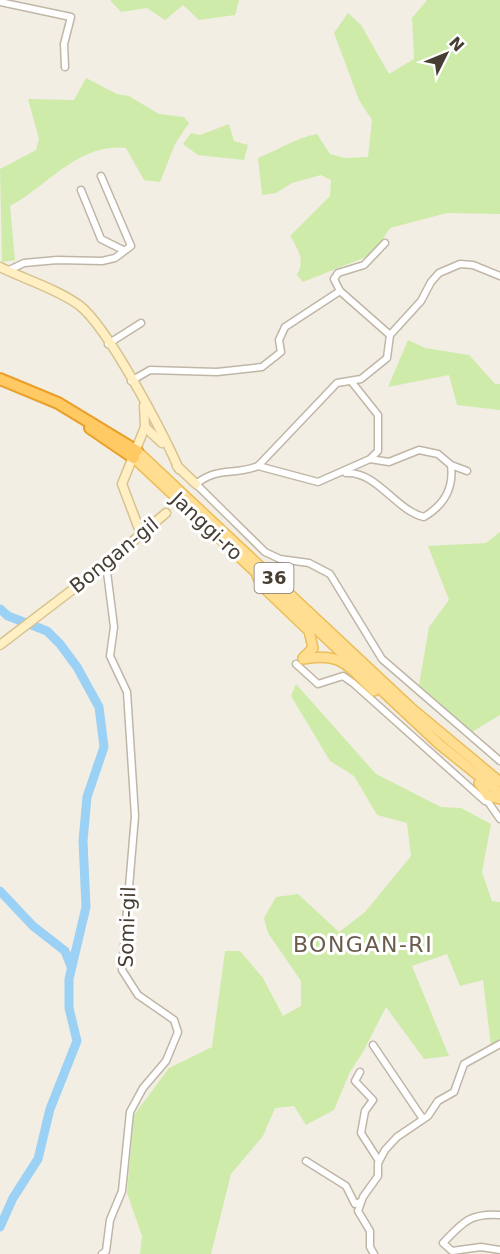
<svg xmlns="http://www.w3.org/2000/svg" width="500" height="1254" viewBox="0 0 500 1254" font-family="'DejaVu Sans',sans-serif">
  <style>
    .green { fill: #ceeba9 }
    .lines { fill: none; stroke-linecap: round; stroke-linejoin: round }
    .river { stroke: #9bd1f5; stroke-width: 9 }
    .street-casing { stroke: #bfb6a6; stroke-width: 9 }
    .secondary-casing { stroke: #d6c390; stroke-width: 11 }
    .primary-casing { stroke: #ecbe59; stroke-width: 12 }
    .highway-casing { stroke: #e99f28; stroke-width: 14 }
    .street { stroke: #fff; stroke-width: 6 }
    .secondary { stroke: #ffefc2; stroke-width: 8 }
    .primary { stroke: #ffde91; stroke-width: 9 }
    .highway { stroke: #ffc963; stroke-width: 10 }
    .labels { text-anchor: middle; stroke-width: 6; stroke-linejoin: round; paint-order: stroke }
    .shield { fill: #fff; stroke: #7e7870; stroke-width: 1.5 }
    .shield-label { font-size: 18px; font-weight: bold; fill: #463e33 }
    .street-label { font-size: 20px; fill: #463e33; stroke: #fff }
    .quarter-label { font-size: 22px; letter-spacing: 1.5px; fill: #695c4a; stroke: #fff }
  </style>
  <rect width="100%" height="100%" fill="#f3eee4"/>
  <g class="green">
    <path d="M110,0H239L235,15L199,20L183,5L165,20L147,8L121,12Z"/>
    <path d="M427,0H500V214L447,213L390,228L373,254L303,282L297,275C305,259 299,251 290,236L330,196L331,180L321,175L292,183L276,193L262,195L258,158C278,150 296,138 317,134L330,154L345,158L368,157L372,120L359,100L334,33L348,13L361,25L389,74L414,59L412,18Z"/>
    <path d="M86,78L117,94L129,96L159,114L184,117L189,123L175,144L160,182L144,180L126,148C78,143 48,186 10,206L15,260L2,262L0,169L36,150L39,139L28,99L74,100Z"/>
    <path d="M229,124L234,141L248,145L244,160L198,155L183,144L191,133L200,135Z"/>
    <path d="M408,340L425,348L469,355L495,384H500V410L457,405L449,375L388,387Z"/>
    <path d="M500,532V715L472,732L419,685L429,627L449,600L428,546L486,543Z"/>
    <path d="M296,684L376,774L441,807L461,808L491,824L482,872L492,901L500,902V1041L491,1046L483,980L460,986L447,954L412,966L449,1056L424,1059L386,1007L363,1052L350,1072L334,1110L306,1125L294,1106L275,1108L263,1136L231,1174L211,1254H140L142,1236L127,1193L134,1115L169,1068L212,1047L225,951H240L263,978L283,1016L301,1006V981L268,933L264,918L276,897L298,894L339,932L365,912L411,856L407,823L377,815L354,776L330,761L291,696Z"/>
  </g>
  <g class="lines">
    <g class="river">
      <path d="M0,609L8,616L47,631L60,644L77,667L99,707L104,747L87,797L83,841L86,907L69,979V1008L77,1041L50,1109L38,1159L13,1198L0,1227"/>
      <path d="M0,891L33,926L65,951L71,966"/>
    </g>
    <g class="street-casing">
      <g id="street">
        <path d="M0,2L71,17L64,44L65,67"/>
        <path d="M81,190L101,239L123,250"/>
        <path d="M385,243L364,265L338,273L334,279L340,291L390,335"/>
        <path d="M7,271L24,263L57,260L102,261L115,258L131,246L101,176"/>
        <path d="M500,276L473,265L460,264L439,273L431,282L421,301L390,335L387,358L361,379L337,383L258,466C233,476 219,466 196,484L265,552L280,559L309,563L330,574L382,659L500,761"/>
        <path d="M108,344L141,323"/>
        <path d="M131,381L150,370L217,372L262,367L281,352L279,340L285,327L340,291"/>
        <path d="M351,381L378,415V451L370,459"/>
        <path d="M258,466L318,482L370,459L389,462L419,450L438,454L451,465L467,471"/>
        <path d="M346,473C377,471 395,510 424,517C444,505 454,489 451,465"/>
        <path d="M296,664L318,684L343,676L353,683L485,801"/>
        <path d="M486,799L500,819"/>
        <path d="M373,1045L423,1119"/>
        <path d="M360,1072L355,1081L373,1100L365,1111L361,1133L379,1161"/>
        <path d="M306,1161L346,1186L355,1204L360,1202"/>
        <path d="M500,1215C470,1213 463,1222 443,1243L452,1251L481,1247L500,1250"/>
        <path d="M102,1254L106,1251L110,1220L122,1191L130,1112L143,1088L166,1061L178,1032L174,1020L138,995L122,970L135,816L127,692L110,656L114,627L106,564"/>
        <path d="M374,1254L370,1247V1231L358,1211L363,1197L378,1176V1163L385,1150L397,1137L428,1116L438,1101L454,1092L464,1064L500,1044"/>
      </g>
    </g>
    <g class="secondary-casing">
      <g id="secondary">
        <path d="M0,267C26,280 55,288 79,305C108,327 163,433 179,469"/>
        <path d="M145,427L162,443"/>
        <path d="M177,466L196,484"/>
        <path d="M141,534L122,484L145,427L144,406"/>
        <path d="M0,645L106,564L166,513"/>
      </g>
    </g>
    <g class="primary-casing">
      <g id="primary">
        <path d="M137,451L410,707L500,782"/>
        <path d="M134,458L439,744L500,793"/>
        <path d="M257,576L262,586L309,631L313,648L303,658"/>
        <path d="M303,659C342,652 348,666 374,691"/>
        <path d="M479,783L488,796L500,799"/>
      </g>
    </g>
    <g class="highway-casing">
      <g id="highway">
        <path d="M0,379L58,403L137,451"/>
        <path d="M90,428L134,458"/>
      </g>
    </g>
    <use href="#street" class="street"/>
    <use href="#secondary" class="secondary"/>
    <use href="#primary" class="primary"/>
    <use href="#highway" class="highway"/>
  </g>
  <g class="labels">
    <rect class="shield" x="254.5" y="563" width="39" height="30" rx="4.5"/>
    <g class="shield-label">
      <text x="274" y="584">36</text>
    </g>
    <g class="street-label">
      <text transform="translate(207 526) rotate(43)" y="7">Janggi-ro</text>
      <text transform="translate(114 555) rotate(-39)" y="7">Bongan-gil</text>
      <text transform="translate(127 927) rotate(-88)" y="7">Somi-gil</text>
    </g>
    <g class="quarter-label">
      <text x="363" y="952">BONGAN-RI</text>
    </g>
  </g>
  <g transform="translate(446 54) rotate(47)" stroke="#ffffff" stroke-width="4.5" paint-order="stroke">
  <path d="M0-4.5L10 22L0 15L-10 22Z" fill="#463e33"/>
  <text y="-9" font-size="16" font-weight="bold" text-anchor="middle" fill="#463e33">N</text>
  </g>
</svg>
